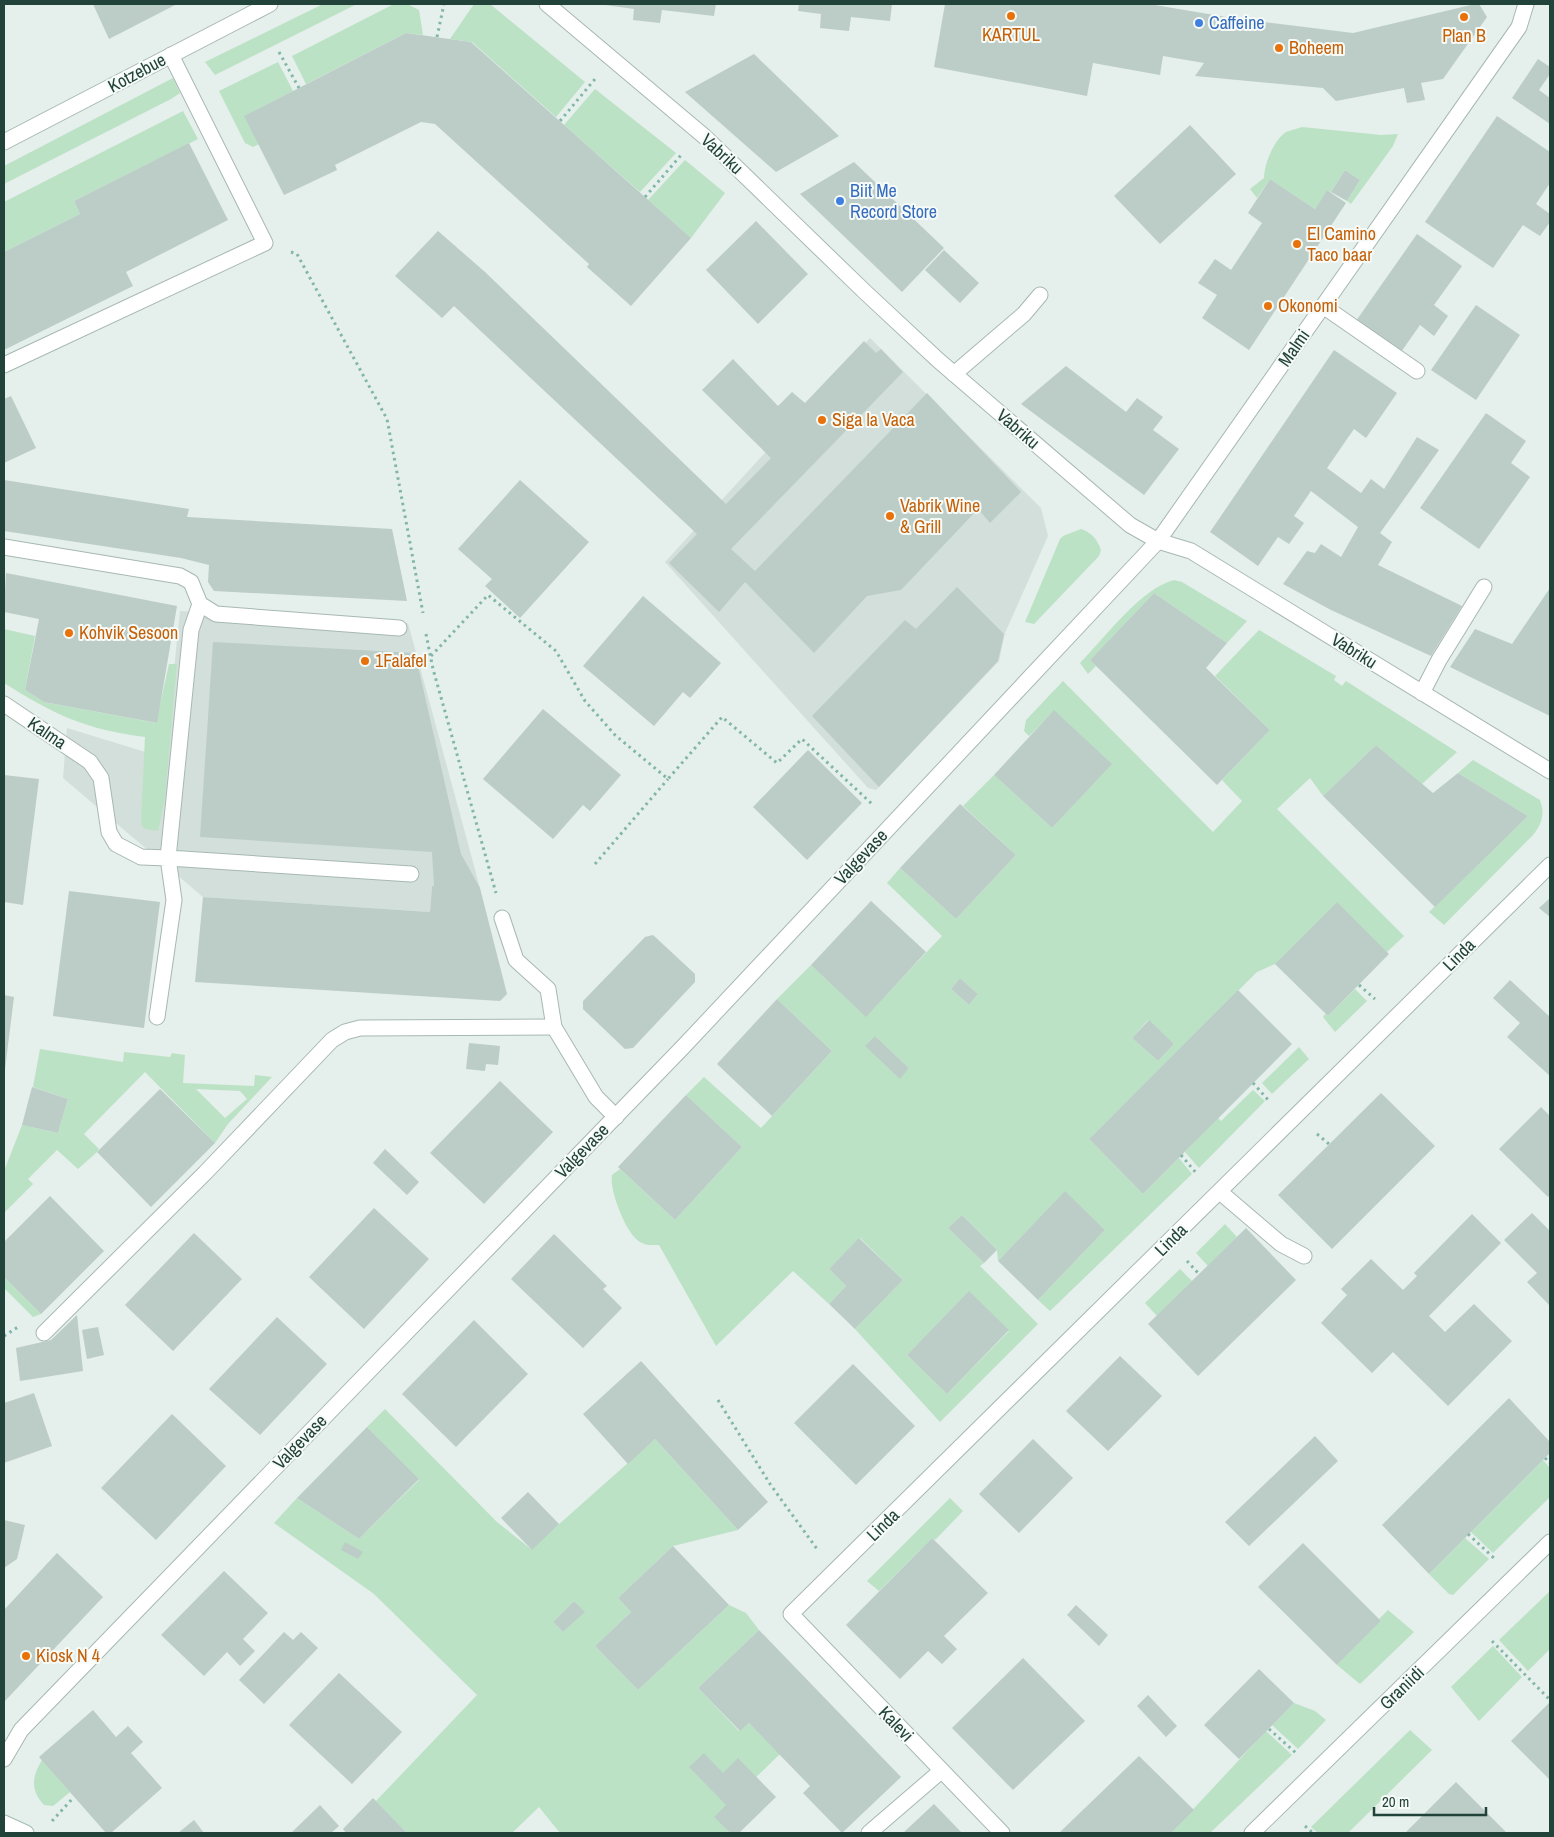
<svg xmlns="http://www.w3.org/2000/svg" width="1554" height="1837" viewBox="0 0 1554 1837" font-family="'Archivo Narrow',sans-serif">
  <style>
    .built { fill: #d3dfda }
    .green { fill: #bce2c6; fill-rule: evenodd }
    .building { fill: #bccdc7 }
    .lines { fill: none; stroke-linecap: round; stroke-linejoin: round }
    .lane-casing { stroke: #a7b8b2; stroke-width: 17 }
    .street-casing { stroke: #a7b8b2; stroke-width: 17 }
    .secondary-casing { stroke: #a2bcb3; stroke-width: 17 }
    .path { stroke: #82b6a6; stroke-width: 3; stroke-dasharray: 2.5 4; stroke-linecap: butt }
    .lane { stroke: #fff; stroke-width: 15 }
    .street { stroke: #fff; stroke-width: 15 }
    .secondary { stroke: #fff; stroke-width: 15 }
    .food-dot { fill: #e8710a; stroke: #f6fbf8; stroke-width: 2 }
    .shop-dot { fill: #3f7fe0; stroke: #f6fbf8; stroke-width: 2 }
    .labels { text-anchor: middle; stroke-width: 4; stroke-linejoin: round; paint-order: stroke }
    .shop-label { font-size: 18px; fill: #366cbe; stroke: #f6fbf8; text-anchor: start }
    .food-label { font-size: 18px; fill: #c56008; stroke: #f6fbf8; text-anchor: start }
    .street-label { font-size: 18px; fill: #22433a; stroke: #f6fbf8 }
  </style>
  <rect width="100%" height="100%" fill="#e5efeb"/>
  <g class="built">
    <path d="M870,338L1041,508L1048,536L1005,633L999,661L876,790L868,788L665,562Z"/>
    <path d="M180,611L408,623L480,888L432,886L430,912L203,897L63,778L67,728L165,758Z"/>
  </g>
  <g class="green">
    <path d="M323,4H357L215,75L205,62Z"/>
    <path d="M394,4H407L419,10L423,35L406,33L306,84L292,56Z"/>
    <path d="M474,4H490L585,82L556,117L472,42L450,39Z"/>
    <path d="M278,62L293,91L245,116L259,144L253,147L245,143L219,91Z"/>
    <path d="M173,78L180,93L171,99L4,184V166Z"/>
    <path d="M595,89L676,153L640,192L564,125Z"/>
    <path d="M183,111L198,139L74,201L80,214L4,252V202Z"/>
    <path d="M1302,127L1381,135L1398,134L1393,146L1351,204L1347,201L1360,180L1345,170L1331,192L1327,190L1315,209L1270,179L1257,198L1250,189L1264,178C1264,164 1274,140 1286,132C1291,130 1297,129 1302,127Z"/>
    <path d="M685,160L725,193L691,238L648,200Z"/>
    <path d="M1081,529C1092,533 1097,539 1101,550L1099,556L1034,624L1025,622L1060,539L1063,536Z"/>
    <path d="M1174,580L1182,582L1247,621L1227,643L1154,593L1090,660L1096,666L1088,674L1080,663C1104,639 1141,588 1174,580Z"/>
    <path d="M4,629L35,636L25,690L44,702L156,723L169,664H177L165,798L158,831L146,829L142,826L141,818L145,737C84,729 55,715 4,683Z"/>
    <path d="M1259,630L1336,676L1334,680L1342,686L1346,681L1457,752L1422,784L1376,745L1323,796L1310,778L1277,809L1404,936L1387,952L1275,964L1257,972L1089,1139L1143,1194L1179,1158L1192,1174L1050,1311L1038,1300L1105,1230L1065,1192L998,1261L997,1250L962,1215L948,1228L984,1263L980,1266L1038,1324L940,1422L855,1329L903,1280L860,1238L829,1269L846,1286L829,1304L793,1271L716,1346L659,1245C652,1245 646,1246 640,1242C626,1234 609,1190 612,1175L620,1169L675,1220L742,1147L686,1095L704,1077L761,1128L832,1051L777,999L811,965L866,1016L942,936L887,883L900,868L956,919L1016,855L963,806L994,775L1052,828L1111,764L1054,711L1029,736L1024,731L1026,720L1063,681L1213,832L1242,801L1222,780L1270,730L1215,676ZM960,978L978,994L969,1005L951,989ZM1148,1020L1174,1044L1158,1061L1132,1038ZM875,1036L909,1068L900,1078ZM969,1292L1009,1331L947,1394L907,1355Z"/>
    <path d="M1473,760L1540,800C1545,814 1542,824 1533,835L1444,925L1429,912L1528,816L1458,773Z"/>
    <path d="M1355,989L1367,1001L1335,1032L1323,1017L1325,1014L1328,1016Z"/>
    <path d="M1299,1047L1309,1059L1272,1094L1262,1083Z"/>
    <path d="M40,1049L123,1062L124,1052L170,1057L172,1053L185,1055L183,1083L254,1086L255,1075L272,1077L228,1124L215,1143L145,1072L84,1134L99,1149L97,1152L78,1169L57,1150L28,1179L33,1184L4,1213V1171L22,1125L58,1133L68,1099L33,1087ZM196,1089L240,1091L247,1099L225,1118Z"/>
    <path d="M1253,1090L1265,1101L1199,1168L1185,1152L1218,1118L1221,1121Z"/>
    <path d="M1225,1224L1237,1237L1208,1266L1196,1253Z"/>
    <path d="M1180,1269L1192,1281L1157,1316L1145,1303Z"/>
    <path d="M4,1277L41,1314L33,1317L4,1288Z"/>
    <path d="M385,1409L497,1522L531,1549L655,1439L738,1530L673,1546L618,1598L631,1612L595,1646L638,1690L729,1605L746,1613L759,1630L698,1688L739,1731L749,1723L780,1754L715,1817L730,1833H560L539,1807L512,1833H407L376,1801L477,1695L374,1594L274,1523L297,1498L359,1539L419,1480L367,1427ZM574,1601L584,1612L563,1632L553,1622Z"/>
    <path d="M1543,1460L1550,1468V1497L1493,1553L1471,1532Z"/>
    <path d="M950,1498L963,1511L935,1540L932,1538L879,1591L867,1581Z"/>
    <path d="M1465,1538L1489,1559L1453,1595L1449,1594L1429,1574Z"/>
    <path d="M1550,1591V1649L1528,1671L1499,1640Z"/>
    <path d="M1388,1610L1414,1632L1360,1684L1337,1665L1381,1621L1379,1619Z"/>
    <path d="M1493,1646L1522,1677L1479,1721L1451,1687Z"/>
    <path d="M1294,1703L1315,1711L1326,1720L1298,1749L1272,1725Z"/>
    <path d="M1410,1730L1432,1750L1348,1833H1318L1311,1827Z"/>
    <path d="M1266,1731L1292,1755L1210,1833H1171Z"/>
    <path d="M42,1760L70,1792L53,1806L44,1805C30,1790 32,1776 42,1760Z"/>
  </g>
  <g class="building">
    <path d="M93,4H177L109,39Z"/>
    <path d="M598,4H716L714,16L662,10L660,23L633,20L634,9Z"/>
    <path d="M799,4H892L890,21L851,17L849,31L820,28L821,14L798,11Z"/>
    <path d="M945,4H1149L1232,18L1353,33L1475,4H1479L1487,17L1443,79L1421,83L1425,100L1407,103L1404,88L1336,101L1323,88L1195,76L1204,63L1163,56L1160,75L1093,63L1087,96L934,67Z"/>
    <path d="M406,33L471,42L691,238L631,306L587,267L589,264L435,124L421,122L335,165L337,170L284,195L244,116Z"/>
    <path d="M754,54L839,136L776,172L685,92Z"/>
    <path d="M1538,59L1550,67V74L1539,90L1550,98V124L1512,98Z"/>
    <path d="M1497,116L1550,152V183L1536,204L1550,214V222L1540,236L1523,225L1493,268L1425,222Z"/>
    <path d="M1190,125L1236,174L1160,244L1114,196Z"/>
    <path d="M189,143L228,220L126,272L133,286L4,350V252L80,214L74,201Z"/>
    <path d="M854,162L944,248L902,292L800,194Z"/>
    <path d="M1345,170L1360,180L1347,201L1331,192Z"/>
    <path d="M1270,179L1315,209L1327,190L1346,203L1249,350L1202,318L1217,295L1198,283L1215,259L1231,270L1262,223L1248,213Z"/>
    <path d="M756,221L808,274L758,324L706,270Z"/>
    <path d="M438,231L485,272L726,504L771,458L702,390L733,359L778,406L792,392L805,403L864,341L876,353L881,349L903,372L731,549L755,571L927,393L1021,492L990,523L978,509L901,590L867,596L814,653L745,582L719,612L669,563L697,534L454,306L442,318L395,276Z"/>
    <path d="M1417,234L1462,266L1434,305L1448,316L1434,336L1420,325L1401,352L1356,321Z"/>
    <path d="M944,250L979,283L960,303L925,270Z"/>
    <path d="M1476,305L1520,335L1476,400L1431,370Z"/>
    <path d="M1334,350L1397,393L1366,438L1354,429L1327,468L1361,493L1371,479L1384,489L1417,437L1439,450L1380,533L1392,542L1378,565L1462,606L1431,656L1331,610L1283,584L1307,551L1315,553L1321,544L1341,557L1358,527L1311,491L1294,516L1304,523L1289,544L1278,537L1258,566L1210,532Z"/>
    <path d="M1066,366L1126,412L1137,398L1163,417L1153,430L1179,449L1144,495L1021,404Z"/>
    <path d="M11,396L36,448L4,463V399Z"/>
    <path d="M1486,413L1526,441L1511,463L1530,477L1479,549L1420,508Z"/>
    <path d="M4,480L189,509L187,517L392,529L407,601L214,591L208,582L209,565L181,558L4,531Z"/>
    <path d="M520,480L589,542L520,618L485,586L492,579L458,549Z"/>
    <path d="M6,573L177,606L157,723L44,702L25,690L39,619L4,612Z"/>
    <path d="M957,587L1004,634L998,661L879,787L812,716L905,620L916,629Z"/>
    <path d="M1550,588V716L1450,667L1475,629L1512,644Z"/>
    <path d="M1154,593L1227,643L1206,668L1270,730L1217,785L1090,660Z"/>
    <path d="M643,596L721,663L690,698L683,692L654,726L583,666Z"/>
    <path d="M213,642L415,653L461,854L480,888L507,994L500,1001L195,982L203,897L430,912L432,886H434L432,852L200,837Z"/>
    <path d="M543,709L621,775L590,811L583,805L553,839L483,779Z"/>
    <path d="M1054,710L1112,764L1052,828L994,775Z"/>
    <path d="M1376,745L1433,793L1458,773L1528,816L1435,907L1323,796Z"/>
    <path d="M808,750L862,803L807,860L753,807Z"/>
    <path d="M4,775L39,779L23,905L4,902Z"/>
    <path d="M960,804L1016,855L956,919L900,868Z"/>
    <path d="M69,891L160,902L144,1028L53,1016Z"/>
    <path d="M1550,898V917L1539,908Z"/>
    <path d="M871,901L926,952L866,1017L811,965Z"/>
    <path d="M1337,902L1389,954L1328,1016L1275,964Z"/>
    <path d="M653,935L695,974V982L633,1048L625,1049L583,1009V1001L645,937Z"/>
    <path d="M960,978L978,994L969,1005L951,989Z"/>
    <path d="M1510,980L1550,1017V1076L1507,1037L1520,1023L1493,998Z"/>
    <path d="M1238,990L1292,1044L1143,1194L1089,1139Z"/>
    <path d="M4,995L14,997L5,1069H4Z"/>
    <path d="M777,999L832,1051L772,1116L717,1064Z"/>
    <path d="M1149,1020L1174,1044L1158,1061L1132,1038Z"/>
    <path d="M875,1036L909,1068L900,1079L865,1046Z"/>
    <path d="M469,1043L500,1046L498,1065L486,1064L485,1071L466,1069Z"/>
    <path d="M500,1081L553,1132L484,1204L430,1153Z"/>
    <path d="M32,1087L68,1099L58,1133L22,1125Z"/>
    <path d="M160,1089L215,1143L151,1207L97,1152Z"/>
    <path d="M1381,1093L1435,1146L1332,1249L1278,1195Z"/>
    <path d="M686,1095L742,1147L675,1220L618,1167Z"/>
    <path d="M1541,1107L1550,1116V1195L1548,1197L1499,1149Z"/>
    <path d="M385,1149L419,1182L407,1195L373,1163Z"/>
    <path d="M1065,1191L1105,1230L1038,1300L998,1261Z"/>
    <path d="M50,1196L104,1251L41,1314L4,1277V1242Z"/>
    <path d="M374,1208L429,1259L364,1329L309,1277Z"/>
    <path d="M1532,1213L1550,1231V1306L1527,1282L1537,1273L1504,1240Z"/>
    <path d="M1472,1214L1501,1243L1429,1316L1445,1332L1474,1304L1512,1341L1448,1406L1393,1352L1372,1373L1321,1323L1347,1295L1341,1289L1371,1259L1403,1290L1417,1276L1414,1273Z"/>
    <path d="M962,1215L997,1250L984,1263L948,1228Z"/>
    <path d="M1246,1228L1296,1280L1198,1376L1148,1324Z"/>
    <path d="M194,1233L242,1279L173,1351L125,1305Z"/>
    <path d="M554,1234L607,1286L603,1289L622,1308L583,1348L511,1279Z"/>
    <path d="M859,1238L903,1280L855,1329L829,1304L846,1286L829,1269Z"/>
    <path d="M969,1291L1009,1330L947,1394L907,1355Z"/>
    <path d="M77,1315L83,1371L20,1381L16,1348L51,1340Z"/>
    <path d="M277,1317L327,1364L260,1435L209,1389Z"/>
    <path d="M474,1320L528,1374L456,1447L402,1394Z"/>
    <path d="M98,1327L104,1355L87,1359L82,1330Z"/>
    <path d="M1120,1356L1162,1396L1108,1451L1066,1411Z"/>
    <path d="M641,1361L768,1502L738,1530L655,1439L628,1464L583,1414Z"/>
    <path d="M853,1364L915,1426L856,1485L794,1423Z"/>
    <path d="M34,1393L52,1446L4,1463V1403Z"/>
    <path d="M1509,1398L1550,1442V1453L1429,1574L1382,1525Z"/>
    <path d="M172,1414L226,1466L156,1540L101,1488Z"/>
    <path d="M367,1427L419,1479L359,1539L297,1498Z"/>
    <path d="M1315,1436L1338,1461L1249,1546L1225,1522Z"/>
    <path d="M1033,1439L1073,1478L1019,1533L979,1494Z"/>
    <path d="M528,1492L559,1524L532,1550L501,1518Z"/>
    <path d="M4,1520L25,1525L17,1559L4,1568Z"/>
    <path d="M932,1538L988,1593L944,1636L957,1649L942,1664L928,1651L900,1679L846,1625Z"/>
    <path d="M345,1542L363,1552L358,1559L341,1550Z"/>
    <path d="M1303,1543L1381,1621L1337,1665L1258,1587Z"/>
    <path d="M673,1546L729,1605L638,1690L595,1646L631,1612L618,1598Z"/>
    <path d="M57,1553L103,1597L4,1702V1610Z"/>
    <path d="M224,1571L268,1613L243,1639L255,1651L240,1666L227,1652L204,1676L161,1635Z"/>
    <path d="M574,1601L585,1612L563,1632L553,1622Z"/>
    <path d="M1076,1605L1108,1635L1099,1646L1067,1615Z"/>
    <path d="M759,1630L901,1777L842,1833L803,1793L810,1786L749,1723L740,1731L698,1688Z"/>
    <path d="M284,1632L293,1640L301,1632L318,1648L264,1704L239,1680Z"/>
    <path d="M1023,1658L1085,1721L1013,1790L952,1728Z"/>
    <path d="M1259,1669L1294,1703L1239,1759L1204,1725Z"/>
    <path d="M339,1673L402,1732L352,1784L289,1725Z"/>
    <path d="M1148,1695L1177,1726L1166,1737L1137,1706Z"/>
    <path d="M1550,1702V1780L1511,1741Z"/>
    <path d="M93,1710L116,1737L128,1726L143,1742L131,1753L162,1788L111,1833H106L39,1757Z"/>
    <path d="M704,1753L723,1773L738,1758L776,1797L739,1833H730L714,1817L726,1805L689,1767Z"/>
    <path d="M1139,1756L1194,1810L1171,1833H1059Z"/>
    <path d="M1456,1782L1507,1833H1405Z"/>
    <path d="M373,1798L376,1801L407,1833H346L343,1829Z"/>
    <path d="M934,1804L962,1833H903Z"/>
    <path d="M320,1805L339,1826L331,1833H291Z"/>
    <path d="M194,1820L204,1833H178Z"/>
  </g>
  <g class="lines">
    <g class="lane-casing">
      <g id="lane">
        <path d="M1323,306L1417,371"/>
        <path d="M4,365L265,243L171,55"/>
        <path d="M954,374L1024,314L1040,295"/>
        <path d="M4,547L180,576L191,582L200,604L216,614L399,628"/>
        <path d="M200,604L191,630L168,858L411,874"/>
        <path d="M1422,693L1439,660L1484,587"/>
        <path d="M90,762L101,778L109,832L116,844L141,857L168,858L174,900L157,1017"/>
        <path d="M502,918L516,960L548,989L554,1027L596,1097L616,1117"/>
        <path d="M1220,1192L1281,1244L1304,1256"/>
        <path d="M44,1333L205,1173L332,1040L345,1032L360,1028L554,1027"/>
        <path d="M869,1833L941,1771"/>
      </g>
    </g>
    <g class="street-casing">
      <g id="street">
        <path d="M547,4L705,137L865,292L938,360L1130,525L1158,541L1191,551L1550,771"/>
        <path d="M4,142L270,4"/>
        <path d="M4,704L90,762"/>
        <path d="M4,1759L21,1730L683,1047L1158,541L1519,27L1526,4"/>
        <path d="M1002,1833L791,1614L1550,865"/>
        <path d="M1252,1833L1550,1542"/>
      </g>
    </g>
    <g class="secondary-casing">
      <path id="secondary" d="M4,1823L26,1833"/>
    </g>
    <g class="path">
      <path d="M437,37L444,4"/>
      <path d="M279,52L299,88"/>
      <path d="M560,121L595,79"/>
      <path d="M645,197L682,154"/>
      <path d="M291,252L297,254L387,419L423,613"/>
      <path d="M426,634L433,669L496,893"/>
      <path d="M431,656L488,595L556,651L585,701L615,735L668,779L722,717L777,763L802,739L872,804"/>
      <path d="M595,864L668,779"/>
      <path d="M1359,985L1375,999"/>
      <path d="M1253,1083L1270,1102"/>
      <path d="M1317,1134L1329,1144"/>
      <path d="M1181,1155L1197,1174"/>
      <path d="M1187,1261L1199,1274"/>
      <path d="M4,1336L18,1327"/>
      <path d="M718,1400L770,1484L817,1549"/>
      <path d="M1545,1458L1550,1463"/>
      <path d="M1468,1534L1495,1559"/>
      <path d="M1492,1641L1550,1700"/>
      <path d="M1269,1729L1296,1753"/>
      <path d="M52,1821L74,1797"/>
      <path d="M1305,1826L1313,1833"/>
    </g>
    <use href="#lane" class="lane"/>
    <use href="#street" class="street"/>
    <use href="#secondary" class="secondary"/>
  </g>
  <g class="food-dot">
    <circle cx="1011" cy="16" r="5"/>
    <circle cx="1464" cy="17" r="5"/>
    <circle cx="1279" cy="48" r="5"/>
    <circle cx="1297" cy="244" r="5"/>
    <circle cx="1268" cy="306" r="5"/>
    <circle cx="822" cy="420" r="5"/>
    <circle cx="890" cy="516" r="5"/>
    <circle cx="69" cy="633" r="5"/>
    <circle cx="365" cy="661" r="5"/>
    <circle cx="26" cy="1656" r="5"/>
  </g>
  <g class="shop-dot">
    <circle cx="1199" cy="23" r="5"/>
    <circle cx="840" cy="201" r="5"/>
  </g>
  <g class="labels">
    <g class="shop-label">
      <text x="1209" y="29">Caffeine</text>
      <text x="850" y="197">Biit Me<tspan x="850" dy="21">Record Store</tspan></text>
    </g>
    <g class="food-label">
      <text x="1011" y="41" text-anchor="middle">KARTUL</text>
      <text x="1464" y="42" text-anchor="middle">Plan B</text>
      <text x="1289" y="54">Boheem</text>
      <text x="1307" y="240">El Camino<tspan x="1307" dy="21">Taco baar</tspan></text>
      <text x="1278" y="312">Okonomi</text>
      <text x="832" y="426">Siga la Vaca</text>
      <text x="900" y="512">Vabrik Wine<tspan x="900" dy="21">&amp; Grill</tspan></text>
      <text x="79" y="639">Kohvik Sesoon</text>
      <text x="375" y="667">1Falafel</text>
      <text x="36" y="1662">Kiosk N 4</text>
    </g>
    <g class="street-label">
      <text transform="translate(137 73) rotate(-28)" y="6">Kotzebue</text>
      <text transform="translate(722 154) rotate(43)" y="6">Vabriku</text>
      <text transform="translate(1294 348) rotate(-55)" y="6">Malmi</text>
      <text transform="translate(1018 429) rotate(41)" y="6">Vabriku</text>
      <text transform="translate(1354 651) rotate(32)" y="6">Vabriku</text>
      <text transform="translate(47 733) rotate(34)" y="6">Kalma</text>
      <text transform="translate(861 857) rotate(-47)" y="6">Valgevase</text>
      <text transform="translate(1459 955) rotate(-45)" y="6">Linda</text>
      <text transform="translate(582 1151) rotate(-46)" y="6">Valgevase</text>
      <text transform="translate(1171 1240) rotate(-45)" y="6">Linda</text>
      <text transform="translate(300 1442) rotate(-46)" y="6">Valgevase</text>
      <text transform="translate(883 1525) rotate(-44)" y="6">Linda</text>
      <text transform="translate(1402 1688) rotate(-44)" y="6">Graniidi</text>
      <text transform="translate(896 1724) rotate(46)" y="6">Kalevi</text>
    </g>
  </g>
  <rect width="1554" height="1837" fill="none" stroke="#22433a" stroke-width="10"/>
  <path d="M1374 1807v8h112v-8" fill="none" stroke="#22433a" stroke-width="2.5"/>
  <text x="1382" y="1807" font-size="15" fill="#22433a" stroke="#f6fbf8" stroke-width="4" paint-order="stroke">20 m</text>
</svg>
